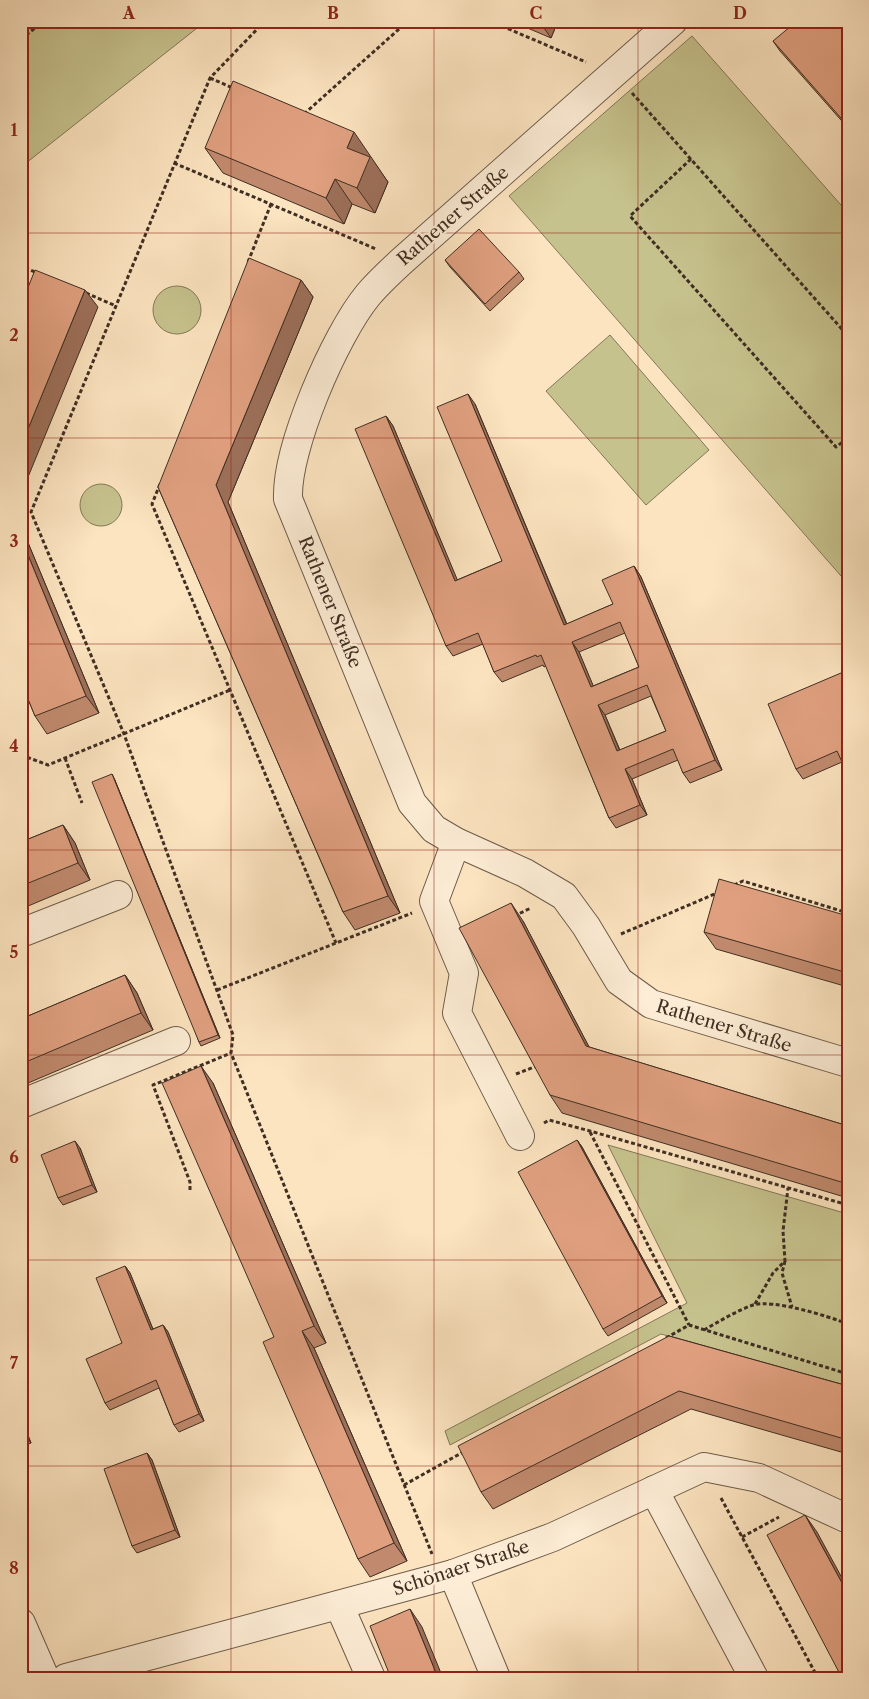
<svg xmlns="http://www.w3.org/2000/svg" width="869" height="1699" viewBox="0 0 869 1699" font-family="'Libre Caslon Text',serif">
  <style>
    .green { fill: #c6c28d; stroke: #827858 }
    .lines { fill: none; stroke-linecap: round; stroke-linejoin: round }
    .minor-casing { stroke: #6e5c4a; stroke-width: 30 }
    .path { stroke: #3f2e22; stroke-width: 3; stroke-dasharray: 4 2.5; stroke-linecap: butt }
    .minor { stroke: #fdedd6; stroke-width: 28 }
    .wall { fill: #c18a6e; stroke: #3f2e22; fill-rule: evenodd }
    .shaded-wall { fill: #9d705a; stroke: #3f2e22 }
    .building { fill: #e0a080; stroke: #3f2e22; fill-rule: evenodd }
    .grid { fill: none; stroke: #8f2418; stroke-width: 1; stroke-opacity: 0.55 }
    .labels { text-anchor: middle; stroke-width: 4.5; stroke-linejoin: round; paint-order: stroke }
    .street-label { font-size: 18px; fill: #3f2e22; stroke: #fdedd6 }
    .neatline { fill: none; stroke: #8f2418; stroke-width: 2 }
    .grid-label { font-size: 16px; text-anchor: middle; font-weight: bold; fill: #8f2418 }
  </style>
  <rect width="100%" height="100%" fill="#fce4c0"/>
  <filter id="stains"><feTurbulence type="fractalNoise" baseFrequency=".004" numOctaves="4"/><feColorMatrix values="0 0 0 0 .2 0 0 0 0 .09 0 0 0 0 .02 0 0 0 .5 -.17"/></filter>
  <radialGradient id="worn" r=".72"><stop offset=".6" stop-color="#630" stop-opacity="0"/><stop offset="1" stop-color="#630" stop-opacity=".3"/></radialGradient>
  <g class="green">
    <path d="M21,21H206L21,167Z"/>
    <path d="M692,36L848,213V584L509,196Z"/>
    <circle cx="177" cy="310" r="24"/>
    <path d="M610,335L709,450L646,505L546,391Z"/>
    <circle cx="101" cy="505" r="21"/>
    <path d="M608,1145L848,1214V1387L661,1334L450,1445L445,1431L687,1303Z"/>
  </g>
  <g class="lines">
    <g class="minor-casing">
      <g id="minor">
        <path d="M673,21L403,260C391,271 378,283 368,295C335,335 286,448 288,499L412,803L434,829L456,842L525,873L564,896L586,926L619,981L651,1004L848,1063"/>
        <path d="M456,842L434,901L464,973L457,1013L520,1136"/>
        <path d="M21,933L118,895"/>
        <path d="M21,1104L176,1041"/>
        <path d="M654,1490L754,1678"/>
        <path d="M453,1574L496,1678"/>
        <path d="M339,1605L371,1678"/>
        <path d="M21,1623L45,1678"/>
        <path d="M66,1678L453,1574L553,1537L704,1467L759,1478L848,1519"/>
      </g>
    </g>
    <g class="path">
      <path d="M265,21L210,78L31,512L124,734L233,1035L231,1053L432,1554"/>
      <path d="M490,21L586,62"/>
      <path d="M21,39L44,21"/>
      <path d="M210,78L233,88"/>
      <path d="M632,93L848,336"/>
      <path d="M304,114L408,21"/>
      <path d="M691,159L630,216L836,447L848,438"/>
      <path d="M174,163L376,249"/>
      <path d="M248,262L271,204"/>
      <path d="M21,281L26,268L37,273"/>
      <path d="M86,293L116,306"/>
      <path d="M160,484L152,504L336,943"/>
      <path d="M21,755L48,765L230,690"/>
      <path d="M65,758L82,803"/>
      <path d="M734,885L743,881L848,913"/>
      <path d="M514,916L531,908"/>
      <path d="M621,934L717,893"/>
      <path d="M217,990L412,913"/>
      <path d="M516,1074L537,1066"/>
      <path d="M544,1123L549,1120L590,1131L848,1205"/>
      <path d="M590,1132L689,1325"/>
      <path d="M190,1190V1182L153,1085L231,1053"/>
      <path d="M785,1261L782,1273L792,1307"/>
      <path d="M755,1304L773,1273L785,1261L783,1231L788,1188"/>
      <path d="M704,1330C720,1321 736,1311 753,1305C773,1299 828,1316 848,1324"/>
      <path d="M666,1338L689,1325L848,1374"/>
      <path d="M404,1485L465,1451"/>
      <path d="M721,1498L818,1678"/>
      <path d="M742,1537L779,1517"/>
    </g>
    <use href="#minor" class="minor"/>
  </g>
  <g class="wall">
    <path d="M511,21H558L551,38Z"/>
    <path d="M567,21H584L582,28Z"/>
    <path d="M848,21V128L780,51L773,41Z"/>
    <path d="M205,148L371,157V158L388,182L375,213L352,204L344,224L223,173Z"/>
    <path d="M445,260L519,272L524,279L490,311L450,267Z"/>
    <path d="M301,280L313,297L228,502L400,913L355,930L343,912L158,487Z"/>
    <path d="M475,404L567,624L613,604L634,566L641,577L722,770L690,783L683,773L678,760L632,779L647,815L616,828L609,818L546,666L544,667L543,665L502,682L494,672L483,644L453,656L446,646L386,416L393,426L457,580L502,561ZM625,633L639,667L593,686L579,652ZM651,696L666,731L620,750L605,715Z"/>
    <path d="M21,526L99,713L47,734L35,716L21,682Z"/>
    <path d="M848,670L842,762L803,779L796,769Z"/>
    <path d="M114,778L220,1038L201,1046L199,1042Z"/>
    <path d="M63,825L75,843L90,880L21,909V842Z"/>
    <path d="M848,916V987L716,949L704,932Z"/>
    <path d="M523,921L589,1047L848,1126V1198L562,1113L550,1095Z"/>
    <path d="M125,975L137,993L153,1030L21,1086V1019Z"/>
    <path d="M213,1083L326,1343L314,1348L407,1561L370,1577L358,1559L274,1337Z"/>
    <path d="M577,1140L582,1147L667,1303L608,1336L603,1329Z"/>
    <path d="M80,1148L97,1192L63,1205L58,1198Z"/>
    <path d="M125,1266L130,1273L153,1329L163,1325L168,1332L204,1421L179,1432L174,1425L159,1388L110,1410L105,1403L122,1343Z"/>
    <path d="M669,1336L848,1386V1454L691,1409L493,1509L481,1492Z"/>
    <path d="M21,1418L31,1443L21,1447Z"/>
    <path d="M147,1453L152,1460L180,1537L137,1553L132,1546Z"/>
  </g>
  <g class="shaded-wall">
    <path d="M539,21H558L551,38Z"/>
    <path d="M577,21H584L582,28Z"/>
    <path d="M354,132L388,182L375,213L357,188L347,148Z"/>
    <path d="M335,179L352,204L344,224L326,198Z"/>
    <path d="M301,280L313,297L228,502L400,913L388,896L216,485Z"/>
    <path d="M85,290L98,307L21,494V446Z"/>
    <path d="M468,394L475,404L571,635L564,625Z"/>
    <path d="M386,416L393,426L462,591L455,581Z"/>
    <path d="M21,526L99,713L86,696L21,538Z"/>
    <path d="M634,566L641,577L722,770L715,760Z"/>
    <path d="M572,642L579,652L598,697L591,687Z"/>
    <path d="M598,705L605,715L624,761L617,751Z"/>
    <path d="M625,769L632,779L647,815L640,805Z"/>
    <path d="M112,774L114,778L220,1038L218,1035Z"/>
    <path d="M63,825L75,843L90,880L78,863Z"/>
    <path d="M511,903L523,921L598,1064L586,1046Z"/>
    <path d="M125,975L137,993L153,1030L141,1013Z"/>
    <path d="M201,1066L213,1083L326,1343L314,1326Z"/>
    <path d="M577,1140L582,1147L667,1303L662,1296Z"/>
    <path d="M75,1141L80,1148L97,1192L92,1185Z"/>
    <path d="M125,1266L130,1273L156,1337L151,1330Z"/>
    <path d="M163,1325L168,1332L204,1421L199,1414Z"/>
    <path d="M302,1331L314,1348L407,1561L394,1543Z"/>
    <path d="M21,1418L31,1443L26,1436L21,1423Z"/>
    <path d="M147,1453L152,1460L180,1537L175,1530Z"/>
    <path d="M805,1515L817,1532L848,1589V1594Z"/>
    <path d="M410,1609L422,1627L443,1678H438Z"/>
  </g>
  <g class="building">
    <path d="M797,21H848V126L773,41Z"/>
    <path d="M233,81L354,132L347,148L370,157L357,188L335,179L326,198L205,148Z"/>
    <path d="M479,229L519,272L485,304L445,260Z"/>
    <path d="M249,258L301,280L216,485L388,896L343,912L158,487Z"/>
    <path d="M35,270L85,290L21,446V305Z"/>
    <path d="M468,394L564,625L613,604L602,580L634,566L715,760L683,773L673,749L625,769L640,805L609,818L541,655L537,657L536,655L494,672L478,633L446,646L355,429L386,416L455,581L502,561L437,407ZM620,622L639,667L591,687L572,642ZM647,685L666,731L617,751L598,705Z"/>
    <path d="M21,538L86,696L35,716L21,682Z"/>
    <path d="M848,670V775L837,751L796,769L768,704Z"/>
    <path d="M112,774L218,1035L199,1042L92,782Z"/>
    <path d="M63,825L78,863L21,886V842Z"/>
    <path d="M719,879L848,916V973L704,932Z"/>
    <path d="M511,903L586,1046L848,1126V1184L550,1095L459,928Z"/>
    <path d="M125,975L141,1013L21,1064V1019Z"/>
    <path d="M201,1066L314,1326L302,1331L394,1543L358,1559L263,1342L274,1337L162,1083Z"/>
    <path d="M577,1140L662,1296L603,1329L518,1172Z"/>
    <path d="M75,1141L92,1185L58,1198L41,1155Z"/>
    <path d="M125,1266L151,1330L163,1325L199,1414L174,1425L156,1380L105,1403L86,1359L122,1343L96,1278Z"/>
    <path d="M669,1336L848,1386V1440L679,1391L481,1492L458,1446Z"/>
    <path d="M21,1423L26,1436L21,1438Z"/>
    <path d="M147,1453L175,1530L132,1546L104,1469Z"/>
    <path d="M805,1515L848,1594V1678H842L767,1535Z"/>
    <path d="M410,1609L438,1678H391L370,1626Z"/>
  </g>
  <path class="grid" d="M231,21V1678M434,21V1678M638,21V1678M21,233H848M21,438H848M21,644H848M21,850H848M21,1055H848M21,1260H848M21,1466H848"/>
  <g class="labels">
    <g class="street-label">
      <text transform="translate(453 216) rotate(-41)" y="6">Rathener Straße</text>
      <text transform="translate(330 602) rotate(68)" y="6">Rathener Straße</text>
      <text transform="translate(724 1026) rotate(17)" y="6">Rathener Straße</text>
      <text transform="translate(461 1568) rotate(-18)" y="6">Schönaer Straße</text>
    </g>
  </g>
  <rect width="869" height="1699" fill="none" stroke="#fce4c0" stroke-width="55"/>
  <rect x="28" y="28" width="814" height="1644" class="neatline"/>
  <g class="grid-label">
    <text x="129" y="19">A</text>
    <text x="333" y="19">B</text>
    <text x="536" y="19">C</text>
    <text x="740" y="19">D</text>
    <text x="14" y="136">1</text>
    <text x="14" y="341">2</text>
    <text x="14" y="547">3</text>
    <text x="14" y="752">4</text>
    <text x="14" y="958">5</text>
    <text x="14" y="1163">6</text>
    <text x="14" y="1369">7</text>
    <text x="14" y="1574">8</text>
  </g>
  <rect width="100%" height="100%" filter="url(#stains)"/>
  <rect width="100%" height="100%" fill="url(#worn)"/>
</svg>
